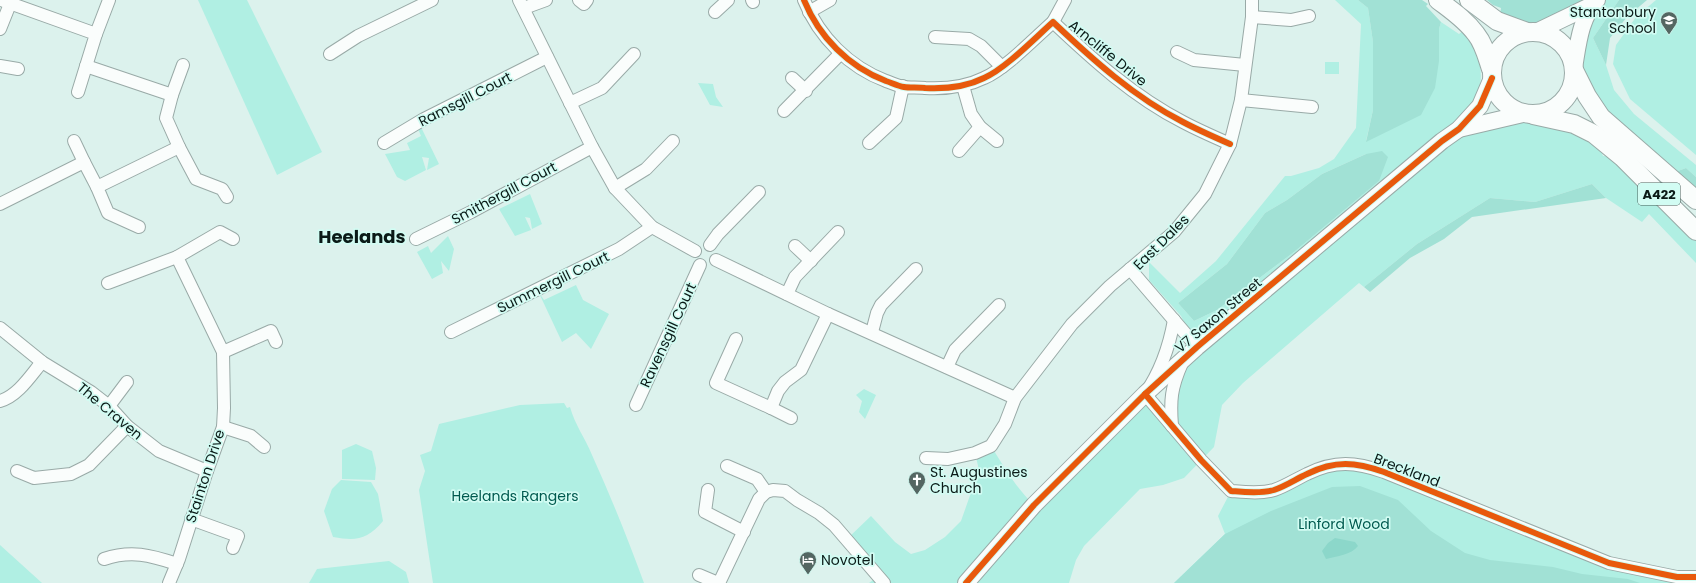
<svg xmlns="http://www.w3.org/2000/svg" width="1696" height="583" viewBox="0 0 1696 583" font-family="Poppins,sans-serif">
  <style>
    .green { fill: #b0efe3; fill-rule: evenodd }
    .forest { fill: #a1e1d5 }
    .water { fill: #8cd7ca }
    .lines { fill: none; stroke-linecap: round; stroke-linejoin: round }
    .street-casing { stroke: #99aaa7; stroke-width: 14 }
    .secondary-casing { stroke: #99aaa7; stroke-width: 18 }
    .primary-casing { stroke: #99aaa7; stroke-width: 20 }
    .street { stroke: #fafdfc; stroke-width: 12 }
    .secondary { stroke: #fafdfc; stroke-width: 16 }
    .primary { stroke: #fafdfc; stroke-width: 18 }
    .cycleway-casing { stroke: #d2fcf3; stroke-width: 8 }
    .cycleway { stroke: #e8590c; stroke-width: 6 }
    .labels { text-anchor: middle; stroke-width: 3.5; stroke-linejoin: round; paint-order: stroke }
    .shield { fill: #d2fcf3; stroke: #465e59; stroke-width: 1 }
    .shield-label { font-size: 13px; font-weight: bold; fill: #0a1a17 }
    .poi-label { font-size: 14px; fill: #0a1a17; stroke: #d2fcf3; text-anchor: start }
    .street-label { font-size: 14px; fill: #0a1a17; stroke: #d2fcf3 }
    .park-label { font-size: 14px; fill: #005a4f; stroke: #d2fcf3 }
    .district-label { font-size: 18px; font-weight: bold; fill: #0a1a17; stroke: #d2fcf3 }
  </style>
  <rect width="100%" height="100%" fill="#dcf2ed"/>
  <g class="green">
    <path d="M198,0H247L322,152L277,175Z"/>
    <path d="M1335,0H1358L1368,8L1373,42V110L1366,141L1439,45V29L1441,22L1459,34L1463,31C1478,42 1483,69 1480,86C1478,97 1464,118 1459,129L1523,114L1594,134L1603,156L1622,157L1696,231V263L1649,214L1642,222L1606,198L1592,184L1535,202L1490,198L1417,244L1364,287L1359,283L1243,383L1222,405L1214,447L1184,478L1163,485L1140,489L1084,546L1076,560L1069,583H869L877,577L847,539L871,516L895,542L911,554L925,550L945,537L961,521L979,470L975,453L991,446C1004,467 1016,488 1034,505L1145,394L1172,426L1171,394L1197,347L1181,316L1149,280V262L1180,293L1216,261L1285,176H1291L1319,168L1334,159L1356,128L1361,24ZM1366,154L1379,181L1294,252L1217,310L1194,321L1178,303L1227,264L1265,213L1287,200L1322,174Z"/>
    <path d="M1597,0H1619L1593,38L1606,65L1614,90L1634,114L1696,165V177L1686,168L1667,175L1601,117L1574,68Z"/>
    <path d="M1656,0H1696V155L1630,99L1613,64L1616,45L1636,17Z"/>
    <rect x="1325" y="62" width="14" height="12"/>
    <path d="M698,83L713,84L716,97L723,107L710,105Z"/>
    <path d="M419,123L439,164L427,170L429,158L422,157L426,170L405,181L397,177L385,154L410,150L407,143L421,136L416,124Z"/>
    <path d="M530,194L542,224L532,229L530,218L525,217L531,230L515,236L499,209Z"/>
    <path d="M448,236L454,249L449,271L441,261L443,273L432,279L417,252L428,246L431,253Z"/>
    <path d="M576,285L583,300L609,314L591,349L576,333L562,342L538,291L544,300Z"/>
    <path d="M864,389L876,395L865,419L859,412L862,401L856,395Z"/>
    <path d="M564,403L567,408L570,407C575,425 585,438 592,455C611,497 628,539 644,583H433L419,490L425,471L420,455L431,451L439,424L520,405Z"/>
    <path d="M356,444L372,451L376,468L375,480L342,479V450Z"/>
    <path d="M1354,463L1609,563L1690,583H1174L1225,534L1218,516L1231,491L1250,492Z"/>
    <path d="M341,480L371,482L378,494L383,521C367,540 356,541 333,537L324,511L332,489Z"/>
    <path d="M0,545L42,583H0Z"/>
    <path d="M389,561L406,572L409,583H309L317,569Z"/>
  </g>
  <g class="forest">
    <path d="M1358,0H1422L1428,4L1426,6L1441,22L1439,29V61L1435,88L1421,115L1366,142L1373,110V42L1368,8Z"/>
    <path d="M1487,0H1582C1571,10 1538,27 1524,23C1516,21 1507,18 1500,15L1501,8L1493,5Z"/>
    <path d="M1619,0H1647L1627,17L1610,38L1606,65L1593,38Z"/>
    <path d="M1382,151L1388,157L1379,181L1294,252L1217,310L1194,321L1178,303L1227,264L1265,213L1287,200L1322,174L1366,154Z"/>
    <path d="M1686,168L1696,177V200L1667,175Z"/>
    <path d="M1592,184L1606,198L1472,217L1444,239L1410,258L1370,292L1364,287L1417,244L1490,198L1535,202Z"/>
    <path d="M1360,486L1398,500L1431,531L1465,553L1490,560L1553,567L1582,574L1628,579L1640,583H1174L1225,534L1271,511L1332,487Z"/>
  </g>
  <path class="water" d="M1335,538L1355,542L1358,546C1351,555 1337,556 1326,559L1322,551L1328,543Z"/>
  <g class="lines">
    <g class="street-casing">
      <g id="street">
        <path d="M1,0L96,34L78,92"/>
        <path d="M519,0L592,147L615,188L652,227L695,251"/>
        <path d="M579,0L584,4L587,0"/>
        <path d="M752,0L753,2"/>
        <path d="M804,0C819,37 849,67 886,81C892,83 898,86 904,87C910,88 918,87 925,88C945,89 966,87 984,78C1005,69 1035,38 1053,22C1092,59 1134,97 1183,122C1198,130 1214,137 1230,144"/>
        <path d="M524,8L546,0"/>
        <path d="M715,12L728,0"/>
        <path d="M809,12L830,0"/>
        <path d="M1252,17L1291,20L1309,16"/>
        <path d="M1053,22L1065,0"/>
        <path d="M0,29L10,4"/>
        <path d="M96,34L109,0"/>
        <path d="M935,37L969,39L981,46L1002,67"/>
        <path d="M1177,52L1194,60L1245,65"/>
        <path d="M330,54L358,36L432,0"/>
        <path d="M0,66L18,69"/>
        <path d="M86,66L172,95L183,65"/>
        <path d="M792,78L806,91"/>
        <path d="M963,86L971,114L980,127L997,141"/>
        <path d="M172,95L166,118L179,147L196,179L222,189L227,197"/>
        <path d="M1241,100L1312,107"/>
        <path d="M570,103L602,88L634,54"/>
        <path d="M784,111L840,54"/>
        <path d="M74,141L84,162"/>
        <path d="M384,143L424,119L547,57"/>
        <path d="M869,143L896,118L903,86"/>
        <path d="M959,151L980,127"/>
        <path d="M615,188L646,169L673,141"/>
        <path d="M0,204L84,162L97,187"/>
        <path d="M139,227L108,213L97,187L179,147"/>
        <path d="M416,239L471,212L592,147"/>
        <path d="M710,245L718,234L759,192"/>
        <path d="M795,246L811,261"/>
        <path d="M177,257L220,232L233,239"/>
        <path d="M716,260L828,314L1015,398"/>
        <path d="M1130,269L1197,347"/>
        <path d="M108,283L177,257L223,352L224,408L223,427L207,471L179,559L169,583"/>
        <path d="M787,294L795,277L838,232"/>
        <path d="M1174,320C1169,348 1161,371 1145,394L1201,460L1231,491C1244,492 1261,494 1274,490C1286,486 1296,479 1307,474C1335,460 1356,462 1384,472L1609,563L1677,577H1696"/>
        <path d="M0,328L42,362L91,392L109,406L127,426L159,451L207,471"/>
        <path d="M451,332L619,249L652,227"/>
        <path d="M872,332L877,313L881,305L916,269"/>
        <path d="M736,339L716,383L771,408L778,391L785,382L801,370L828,314"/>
        <path d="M223,352L271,331L276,342"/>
        <path d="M947,367L955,350L999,305"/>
        <path d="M0,401C18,396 31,375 42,362"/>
        <path d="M636,405L700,265"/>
        <path d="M109,406L127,382"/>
        <path d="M771,408L791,418"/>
        <path d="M1172,426C1170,400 1171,388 1182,363"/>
        <path d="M223,427L251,436L264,447"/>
        <path d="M926,458L948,459L975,453L991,446L1005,424L1015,398L1072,324L1110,286L1174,232L1205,194L1230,144L1241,100L1252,17V0"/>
        <path d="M727,466L757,479L766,492"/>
        <path d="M17,471L34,478L71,474L89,465L127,426"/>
        <path d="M708,490L705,512L744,532"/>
        <path d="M191,519L238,536L233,548"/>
        <path d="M104,559C131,550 150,555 177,564"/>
        <path d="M699,575L718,583"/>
        <path d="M719,583L759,499L766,492L773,490L785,491L797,500L819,513L834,525L884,583"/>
      </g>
    </g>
    <g class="secondary-casing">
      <g id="secondary">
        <path d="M1538,31L1592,5"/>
        <path d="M1574,68C1578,45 1580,18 1597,0"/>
        <path d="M1459,129L1523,114"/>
        <path d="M966,583L1034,505L1145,394L1197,347L1442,141L1459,129L1480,106L1492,78"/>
      </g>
    </g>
    <g class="primary-casing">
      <g id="primary">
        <path d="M1438,0C1451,10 1466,20 1476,34C1484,44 1487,57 1491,69"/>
        <path d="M1469,0L1497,21L1527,32"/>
        <circle cx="1533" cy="73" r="41"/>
        <path d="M1575,72L1587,96L1601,117L1696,200"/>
        <path d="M1533,115L1574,124L1594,134L1622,157L1696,231"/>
      </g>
    </g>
    <use href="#street" class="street"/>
    <use href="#secondary" class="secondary"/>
    <use href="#primary" class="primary"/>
    <g class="cycleway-casing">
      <g id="cycleway">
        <path d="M804,0C819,37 849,67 886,81C892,83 898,86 904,87C910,88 918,87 925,88C945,89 966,87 984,78C1005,69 1035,38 1053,22C1092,59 1134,97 1183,122C1198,130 1214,137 1230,144"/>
        <path d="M1145,394L1201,460L1231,491C1244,492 1261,494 1274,490C1286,486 1296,479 1307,474C1335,460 1356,462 1384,472L1609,563L1677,577H1696"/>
        <path d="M966,583L1034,505L1145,394L1197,347L1442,141L1459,129L1480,106L1492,78"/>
      </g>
    </g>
    <use href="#cycleway" class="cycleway"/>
  </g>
  <defs>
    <g id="school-pin" transform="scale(0.9)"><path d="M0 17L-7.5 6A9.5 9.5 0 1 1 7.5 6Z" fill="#546662" stroke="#d2fcf3"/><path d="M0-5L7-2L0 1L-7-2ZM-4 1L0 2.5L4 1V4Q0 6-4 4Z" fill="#fff"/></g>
    <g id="church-pin" transform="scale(0.9)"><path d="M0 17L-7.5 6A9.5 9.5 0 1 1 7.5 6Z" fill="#546662" stroke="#d2fcf3"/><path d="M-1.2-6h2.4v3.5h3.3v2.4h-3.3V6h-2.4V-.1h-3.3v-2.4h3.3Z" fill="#fff"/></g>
    <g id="hotel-pin" transform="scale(0.9)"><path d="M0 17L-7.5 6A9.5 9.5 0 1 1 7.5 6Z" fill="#546662" stroke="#d2fcf3"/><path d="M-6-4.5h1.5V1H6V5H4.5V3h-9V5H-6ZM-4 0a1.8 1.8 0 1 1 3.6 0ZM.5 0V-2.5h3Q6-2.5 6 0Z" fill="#fff"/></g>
  </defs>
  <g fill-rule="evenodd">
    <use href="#school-pin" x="1669" y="20"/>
    <use href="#church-pin" x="917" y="480"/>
    <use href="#hotel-pin" x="808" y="560"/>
  </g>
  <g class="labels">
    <rect class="shield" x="1638" y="183" width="42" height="22" rx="3"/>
    <g class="shield-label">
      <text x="1659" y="199">A422</text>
    </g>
    <g class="poi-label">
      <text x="1656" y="17" text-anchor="end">Stantonbury<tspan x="1656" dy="16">School</tspan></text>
      <text x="930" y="477">St. Augustines<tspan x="930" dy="16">Church</tspan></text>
      <text x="821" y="565">Novotel</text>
    </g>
    <g class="street-label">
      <text transform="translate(1108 53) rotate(39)" y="5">Arncliffe Drive</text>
      <text transform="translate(465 99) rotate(-27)" y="5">Ramsgill Court</text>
      <text transform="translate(504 193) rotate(-28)" y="5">Smithergill Court</text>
      <text transform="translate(1161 242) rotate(-45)" y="5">East Dales</text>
      <text transform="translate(553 282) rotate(-26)" y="5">Summergill Court</text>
      <text transform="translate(1218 315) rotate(-40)" y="5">V7 Saxon Street</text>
      <text transform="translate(668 335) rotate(-65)" y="5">Ravensgill Court</text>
      <text transform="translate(110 411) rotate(40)" y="5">The Craven</text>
      <text transform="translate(1407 470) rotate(21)" y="5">Breckland</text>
      <text transform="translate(205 476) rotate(-72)" y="5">Stainton Drive</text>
    </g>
    <g class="park-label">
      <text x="515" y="501">Heelands Rangers</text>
      <text x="1344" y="529">Linford Wood</text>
    </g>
    <g class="district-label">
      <text x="362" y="243">Heelands</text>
    </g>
  </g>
</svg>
